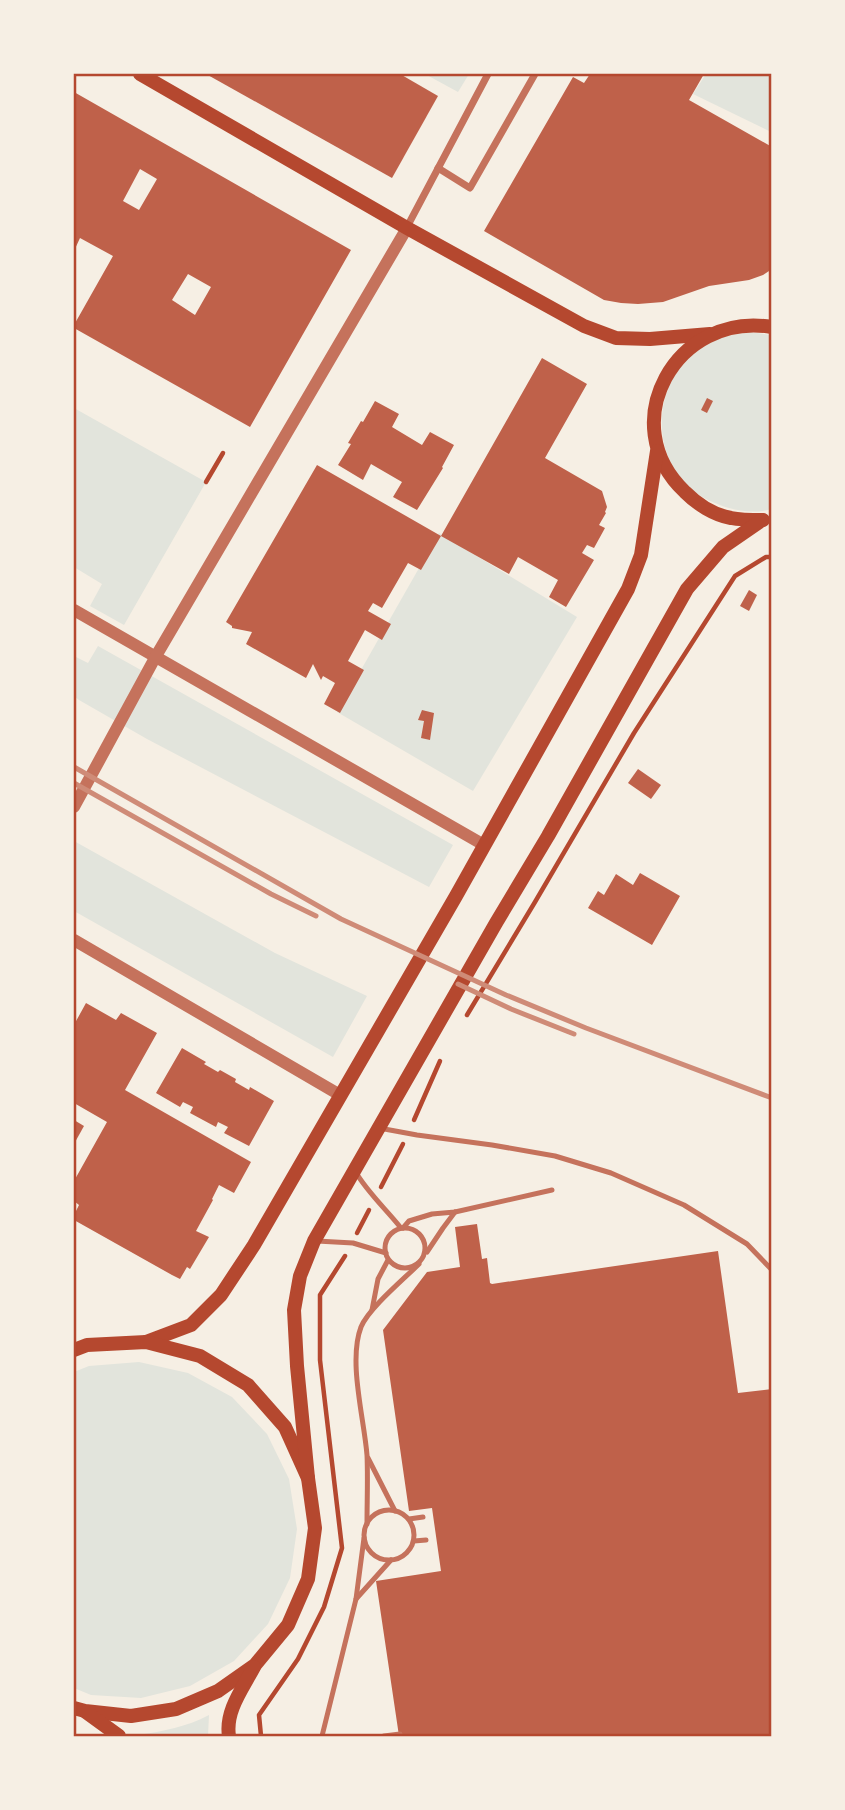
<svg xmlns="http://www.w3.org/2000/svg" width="845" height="1810" viewBox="0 0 845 1810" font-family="Barlow,sans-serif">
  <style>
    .green { fill: #e2e4dc }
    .building { fill: #bf614a; fill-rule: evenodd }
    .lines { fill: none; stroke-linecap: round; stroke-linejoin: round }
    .path { stroke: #b5482f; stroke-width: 4.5 }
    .service { stroke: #c5725c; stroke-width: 5 }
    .minor { stroke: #c5725c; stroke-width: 7 }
    .tertiary { stroke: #c5725c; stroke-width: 12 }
    .secondary { stroke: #b5482f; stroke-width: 14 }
    .rail { stroke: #cf8b77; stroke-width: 5 }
    .neatline { fill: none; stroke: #b5482f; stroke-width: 2.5 }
  </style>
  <rect width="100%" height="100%" fill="#f6efe4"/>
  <g class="green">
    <path d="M425,74H469L458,92Z"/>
    <path d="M706,74H771V132L693,94Z"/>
    <path d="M750,332L771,335V509C759,513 742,512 729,508C715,504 702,498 691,489C648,452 654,380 699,348C714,337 732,335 750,332Z"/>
    <path d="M74,408L206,482L124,625L90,606L102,584L74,567Z"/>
    <path d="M439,533L577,617L473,791L337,712Z"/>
    <path d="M98,646L453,845L429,887L147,739L79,700L74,696V656L88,663Z"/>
    <path d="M74,841L275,953L367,996L333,1057L74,911Z"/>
    <path d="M139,1362L188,1373L232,1397L267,1434L289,1479L297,1529L290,1578L268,1624L234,1661L190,1686L141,1698L91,1695L74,1688V1372L89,1366Z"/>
    <path d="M209,1715L208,1736H140L138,1735C164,1731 186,1727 209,1715Z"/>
  </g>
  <g class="building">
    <path d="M206,74H400L438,96L392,178Z"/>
    <path d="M590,74H704L689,100L772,147V269L763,275L749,280L709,286L663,302L638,304L621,303L604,300L484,231L573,77L584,83Z"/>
    <path d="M74,92L351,250L250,427L74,328V325L113,256L80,238L74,251ZM140,169L157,179L139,210L123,201ZM188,274L211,287L195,315L172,300Z"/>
    <path d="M542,358L587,384L545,458L602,491L607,507L605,512L606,513L599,525L605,528L594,548L587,545L582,553L594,560L566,607L549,597L558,580L518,557L509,574L441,536Z"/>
    <path d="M707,398L713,401L707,413L701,410Z"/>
    <path d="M375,401L399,414L392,427L422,445L430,432L454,445L442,467L443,468L417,510L393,497L402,482L371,464L363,480L338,465L351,444L348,443L361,421L363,422Z"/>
    <path d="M317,465L441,536L421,570L408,563L382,608L373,603L368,611L391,624L382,640L365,630L348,661L364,670L340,713L324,704L335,683L323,676L321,680L313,664L306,678L246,644L252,632L232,628V626L226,622Z"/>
    <path d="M749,590L757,595L749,611L740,606Z"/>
    <path d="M422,710L434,713L430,740L421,738L424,721L418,720Z"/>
    <path d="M638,769L661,785L651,799L628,783Z"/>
    <path d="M640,873L680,896L652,945L588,908L598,891L604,895L616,874L633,885Z"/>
    <path d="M86,1003L116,1020L121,1013L157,1033L125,1090L251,1162L234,1193L219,1185L212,1199L213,1200L196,1231L209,1237L190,1269L187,1267L180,1279L172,1275L74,1220V1215L79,1205L74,1201V1181L107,1122L74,1103V1022L75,1023Z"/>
    <path d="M182,1048L206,1062L204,1064L218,1072L220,1070L236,1079L235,1082L249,1090L250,1087L274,1101L249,1146L224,1133L228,1127L218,1122L216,1127L190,1113L193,1107L183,1102L180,1107L156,1093Z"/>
    <path d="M74,1120L84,1126L74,1144Z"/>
    <path d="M477,1224L482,1259L487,1258L490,1283L492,1284L718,1251L738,1393L772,1389V1736H399L376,1581L441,1571L432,1508L409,1511L383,1330L427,1272L460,1267L455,1227Z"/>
  </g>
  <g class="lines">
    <g class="path">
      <path d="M206,482L223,453"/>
      <path d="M467,1015L535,902L634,733L735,576L766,557H772"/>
      <path d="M414,1120L440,1061"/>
      <path d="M381,1187L403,1144"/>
      <path d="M357,1233L369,1210"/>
      <path d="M261,1736L259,1715L298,1659L324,1607L342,1548L320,1360V1295L345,1256"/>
    </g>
    <g class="service">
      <path d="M379,1128L417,1135L492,1145L555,1156L611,1173L684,1205L747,1244L772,1270"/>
      <path d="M355,1171C367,1192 386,1209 401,1228"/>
      <circle cx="405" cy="1248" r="20"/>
      <path d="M403,1228L409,1221L432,1214L455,1212L552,1190"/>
      <path d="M317,1241L353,1243L386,1253"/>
      <path d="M427,1252L443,1228L455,1212"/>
      <path d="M372,1310L378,1279L388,1260"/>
      <path d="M368,1458L395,1511"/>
      <circle cx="389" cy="1535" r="25"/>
      <path d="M409,1519L423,1517"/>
      <path d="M367,1524C367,1501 368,1478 367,1455C364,1418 348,1361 361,1327C369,1308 404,1279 419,1264"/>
      <path d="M414,1541L426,1540"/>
      <path d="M356,1599L391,1560"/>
      <path d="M322,1736L356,1599L364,1538"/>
      <path d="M384,1736L400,1734"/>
    </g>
    <g class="minor">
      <path d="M438,168L470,188L535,74"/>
      <path d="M407,227L488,74"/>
    </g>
    <g class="tertiary">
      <path d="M74,610L484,845"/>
      <path d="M74,807L156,656L407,228"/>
      <path d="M74,940L340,1095"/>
    </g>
    <g class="secondary">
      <path d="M140,74L407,228L584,326L616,338L650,339L710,334"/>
      <path d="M763,520C753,520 741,520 731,518C714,515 697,504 685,492C613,424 676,311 772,327"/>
      <path d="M146,1342L191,1325L221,1295L254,1245L456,896L628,589L641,555L657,451"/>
      <path d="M74,1350L87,1345L146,1342L200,1356L248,1385L285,1427L308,1478L315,1528L308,1579L288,1625L255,1665L218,1691L176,1709L131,1716L85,1711L74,1708"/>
      <path d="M308,1478L297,1366L294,1310L300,1276L314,1241L496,923L548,836L687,589L723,547L762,520"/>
      <path d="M86,1712L119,1736"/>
      <path d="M229,1736C225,1711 243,1688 254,1667"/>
    </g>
    <g class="rail">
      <path d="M74,767L341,919L506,995L586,1028L772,1098"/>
      <path d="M74,783L271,894L316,916"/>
      <path d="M458,984L511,1009L574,1034"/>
    </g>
  </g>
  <rect width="845" height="1810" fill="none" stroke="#f6efe4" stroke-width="150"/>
  <rect x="75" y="75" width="695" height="1660" class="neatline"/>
</svg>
